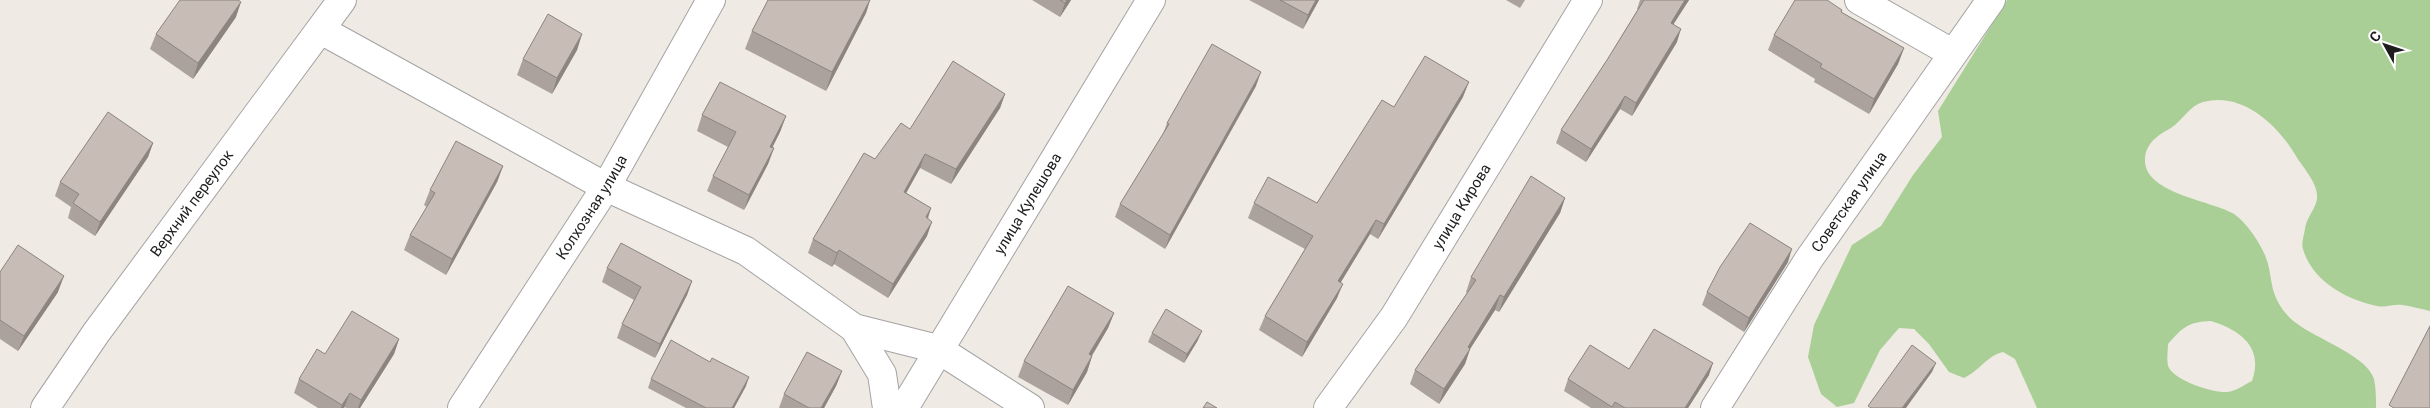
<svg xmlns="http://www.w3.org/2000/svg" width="2430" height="408" viewBox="0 0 2430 408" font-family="Roboto,sans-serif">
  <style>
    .forest { fill: #a9cf96; fill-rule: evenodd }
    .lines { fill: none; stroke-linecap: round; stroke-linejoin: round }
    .minor-casing { stroke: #a4a4a4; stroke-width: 30 }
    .minor { stroke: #fff; stroke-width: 28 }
    .wall { fill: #aba29d }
    .shaded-wall { fill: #8b847f }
    .building { fill: #c7bcb6; stroke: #8b847f }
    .labels { text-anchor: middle; stroke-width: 5; stroke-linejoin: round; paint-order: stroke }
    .street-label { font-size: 15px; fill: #1d1d1d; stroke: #fff }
  </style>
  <rect width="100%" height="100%" fill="#efeae3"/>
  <path class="forest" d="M2007,0H2430V311C2421,309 2411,306 2402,305C2394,304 2385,308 2377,306C2347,300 2312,281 2303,249C2301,244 2304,235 2305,229C2306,219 2313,212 2316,203C2322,187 2303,168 2296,156C2278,125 2242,91 2203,102C2189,106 2182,121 2171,128C2158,135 2144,144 2145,162C2147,194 2213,201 2234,214C2246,222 2258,240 2264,253C2275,277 2266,292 2289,317C2308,337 2366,353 2374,379C2376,388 2376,399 2376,408H2037L2015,359L2003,352C1988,355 1979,371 1964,378L1949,372L1929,344L1914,329L1899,328L1880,350L1854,403L1837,407L1821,394L1808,357L1814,325L1852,245L1881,226L1913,175L1942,137L1938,111ZM2211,321C2240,330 2264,347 2252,381C2244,385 2236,391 2227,392C2213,393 2176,381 2169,368C2166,362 2168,351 2168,344C2183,327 2188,322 2211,321Z"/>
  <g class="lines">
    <g class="minor-casing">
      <g id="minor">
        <path d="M1859,0L1952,53"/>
        <path d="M321,30L606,187L746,251L854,328L938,349L1030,408"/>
        <path d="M854,328L882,374L887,408"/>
        <path id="s1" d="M45,408L96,333L342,0"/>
        <path id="s2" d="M462,408L606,187L711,0"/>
        <path id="s3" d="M904,408L1151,0"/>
        <path id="s4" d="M1328,408L1394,317L1588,0"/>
        <path id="s5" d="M1715,408L1809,259L1991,0"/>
      </g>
    </g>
    <use href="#minor" class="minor"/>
  </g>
  <g class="wall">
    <path d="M870,0L866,13L826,91L745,49L752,31Z"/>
    <path d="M1032,0H1071L1060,17Z"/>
    <path d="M1249,0H1319L1303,29Z"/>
    <path d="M1506,0H1525L1520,8Z"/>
    <path d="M1640,0H1689L1673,24L1677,42L1632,116L1620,109L1586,162L1556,143L1561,130L1607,60L1638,9H1637Z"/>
    <path d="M1841,12L1904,48L1898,64L1869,114L1814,82L1815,79L1768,50L1774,35Z"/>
    <path d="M236,17L193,79L150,49L156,34Z"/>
    <path d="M582,34L577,50L552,94L517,75L523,59Z"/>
    <path d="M1256,86L1165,249L1115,217L1120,204L1163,134L1167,123Z"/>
    <path d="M1005,94L1000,108L951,184L920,168L906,193L931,208L928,219L927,236L888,298L834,264L832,267L808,253L813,239L910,129Z"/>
    <path d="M1463,97L1378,239L1370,234L1341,282L1337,298L1302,357L1259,330L1265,316L1305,249L1248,218L1254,203H1317L1394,107Z"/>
    <path d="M702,115L786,116L780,132L772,148H774L768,164L744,210L707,191L713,176L728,147L697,131Z"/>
    <path d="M153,143L148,157L95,236L68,218L71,207L55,196L60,182Z"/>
    <path d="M503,166L497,182L446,275L404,250L410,235L427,207L424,205L430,190Z"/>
    <path d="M1565,198L1560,213L1499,312L1495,310L1470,349L1465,364L1439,404L1410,384L1415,370L1467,293L1466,292L1471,277Z"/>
    <path d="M1788,262L1744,332L1702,305L1707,292Z"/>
    <path d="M607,268L692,281L687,295L655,358L617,338L622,324L634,300L602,282Z"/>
    <path d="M0,272L58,292L18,351L0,339Z"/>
    <path d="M1114,313L1108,328L1092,356L1087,372L1068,405L1018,377L1024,361Z"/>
    <path d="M1152,333L1198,340L1184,363L1148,342Z"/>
    <path d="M399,339L394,354L360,408H346L345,407L344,408H318L294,393L299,379L325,354Z"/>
    <path d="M1629,369L1709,375L1688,408H1591L1564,391L1568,379Z"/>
    <path d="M842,371L836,386L824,408H779L784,394Z"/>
    <path d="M651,379L746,386L734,408H686L648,388Z"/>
  </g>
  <g class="shaded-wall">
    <path d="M870,0L866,13L826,91L832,72Z"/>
    <path d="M1067,0H1071L1060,17L1065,3Z"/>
    <path d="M1316,0H1319L1303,29L1308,15Z"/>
    <path d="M1685,0H1689L1666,36L1671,23Z"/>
    <path d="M241,2L236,17L193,79L198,63Z"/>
    <path d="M1681,29L1677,42L1632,116L1636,103Z"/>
    <path d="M582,34L577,50L552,94L557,78Z"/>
    <path d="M1904,48L1898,64L1869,114L1874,99Z"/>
    <path d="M1261,72L1256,86L1165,249L1170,235Z"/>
    <path d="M1469,82L1463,97L1378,239L1384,224Z"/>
    <path d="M1005,94L1000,108L951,184L956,169Z"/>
    <path d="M1625,96L1620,109L1586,162L1591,149Z"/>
    <path d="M786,116L780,132L765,162L770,147Z"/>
    <path d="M153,143L148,157L95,236L100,222Z"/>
    <path d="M774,148L768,164L744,210L749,195Z"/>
    <path d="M925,154L920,168L899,206L904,192Z"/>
    <path d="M503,166L497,182L446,275L452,259Z"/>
    <path d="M1565,198L1560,213L1499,312L1504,297Z"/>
    <path d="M931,208L926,222V217Z"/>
    <path d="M1376,220L1370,234L1333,295L1338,281Z"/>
    <path d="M932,222L927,236L888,298L893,284Z"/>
    <path d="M1792,249L1788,262L1744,332L1749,318Z"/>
    <path d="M839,250L834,264L832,267L837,253Z"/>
    <path d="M64,276L58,292L18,351L24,336Z"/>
    <path d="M692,281L687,295L655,358L660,344Z"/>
    <path d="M1343,284L1337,298L1302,357L1307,342Z"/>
    <path d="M1500,295L1495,310L1470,349L1465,364L1439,404L1444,389L1468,347Z"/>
    <path d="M1114,313L1108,328L1083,370L1089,354Z"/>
    <path d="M1202,331L1198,340L1184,363L1187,354Z"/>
    <path d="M399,339L394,354L360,408H358L361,400Z"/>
    <path d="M1092,356L1087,372L1068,405L1073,390Z"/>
    <path d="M1713,363L1709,375L1688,408H1685Z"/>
    <path d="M1936,363L1932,372L1906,408H1902Z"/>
    <path d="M842,371L836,386L824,408H821Z"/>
    <path d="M749,377L746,386L734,408H732Z"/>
    <path d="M350,393L344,408H341L342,405Z"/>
  </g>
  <g class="building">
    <path d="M180,0H238L241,2L198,63L156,34Z"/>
    <path d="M768,0H870L832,72L752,31Z"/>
    <path d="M1060,0H1067L1065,3Z"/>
    <path d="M1280,0H1316L1308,15Z"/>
    <path d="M1644,0H1685L1671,23L1681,29L1636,103L1625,96L1591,149L1561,130L1607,60Z"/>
    <path d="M1795,0H1827L1842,10L1841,12L1904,48L1874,99L1820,67L1822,64L1774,35Z"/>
    <path d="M548,14L582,34L557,78L523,59Z"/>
    <path d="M1212,44L1261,72L1170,235L1120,204L1169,124L1167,123Z"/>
    <path d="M1425,56L1469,82L1384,224L1376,220L1338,281L1343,284L1307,342L1265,316L1313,236L1254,203L1268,177L1317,203L1382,100L1394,107Z"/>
    <path d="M953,61L1005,94L956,169L925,154L904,192L931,208L926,217L932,222L893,284L839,250L837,253L813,239L864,153L875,159L901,123L910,129Z"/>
    <path d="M720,82L786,116L770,147L774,148L749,195L713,176L736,132L702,115Z"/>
    <path d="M108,112L153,143L100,222L73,203L79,194L60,182Z"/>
    <path d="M456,141L503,166L452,259L410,235L435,193L430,190Z"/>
    <path d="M1531,176L1565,198L1504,297L1500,295L1468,347L1470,349L1444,389L1415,370L1476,280L1471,277Z"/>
    <path d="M1750,223L1792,249L1749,318L1707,292L1720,267Z"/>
    <path d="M621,243L692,281L660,344L622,324L641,287L607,268Z"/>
    <path d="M18,245L64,276L24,336L0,320V272Z"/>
    <path d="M1068,286L1114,313L1089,354L1092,356L1073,390L1024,361Z"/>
    <path d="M1166,309L1202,331L1187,354L1152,333Z"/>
    <path d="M352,311L399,339L361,400L350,393L342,405L299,379L317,349L325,354Z"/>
    <path d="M2430,326V408H2394L2389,405Z"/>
    <path d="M1654,329L1713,363L1685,408H1625L1615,402L1612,407L1568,379L1590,345L1629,369Z"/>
    <path d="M671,340L710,362L712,358L749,377L732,408H706L651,379Z"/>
    <path d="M1912,345L1936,363L1902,408H1871L1868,406Z"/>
    <path d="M807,352L842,371L821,408H809L784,394Z"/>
    <path d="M1207,402L1217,408H1203Z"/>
  </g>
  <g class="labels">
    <g class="street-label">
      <text dy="5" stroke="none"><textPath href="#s5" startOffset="246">Советская улица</textPath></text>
      <text dy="5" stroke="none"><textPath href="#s1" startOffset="252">Верхний переулок</textPath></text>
      <text dy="5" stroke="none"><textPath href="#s3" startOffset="239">улица Кулешова</textPath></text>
      <text dy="5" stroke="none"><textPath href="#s4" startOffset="242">улица Кирова</textPath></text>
      <text dy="5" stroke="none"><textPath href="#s2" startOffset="239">Колхозная улица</textPath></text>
    </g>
  </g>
  <g transform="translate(2385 45) rotate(310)" stroke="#ffffff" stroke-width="4" paint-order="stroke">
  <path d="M0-4L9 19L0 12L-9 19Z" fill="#1d1d1d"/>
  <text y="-8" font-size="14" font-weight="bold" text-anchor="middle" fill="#1d1d1d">С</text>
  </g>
</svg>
